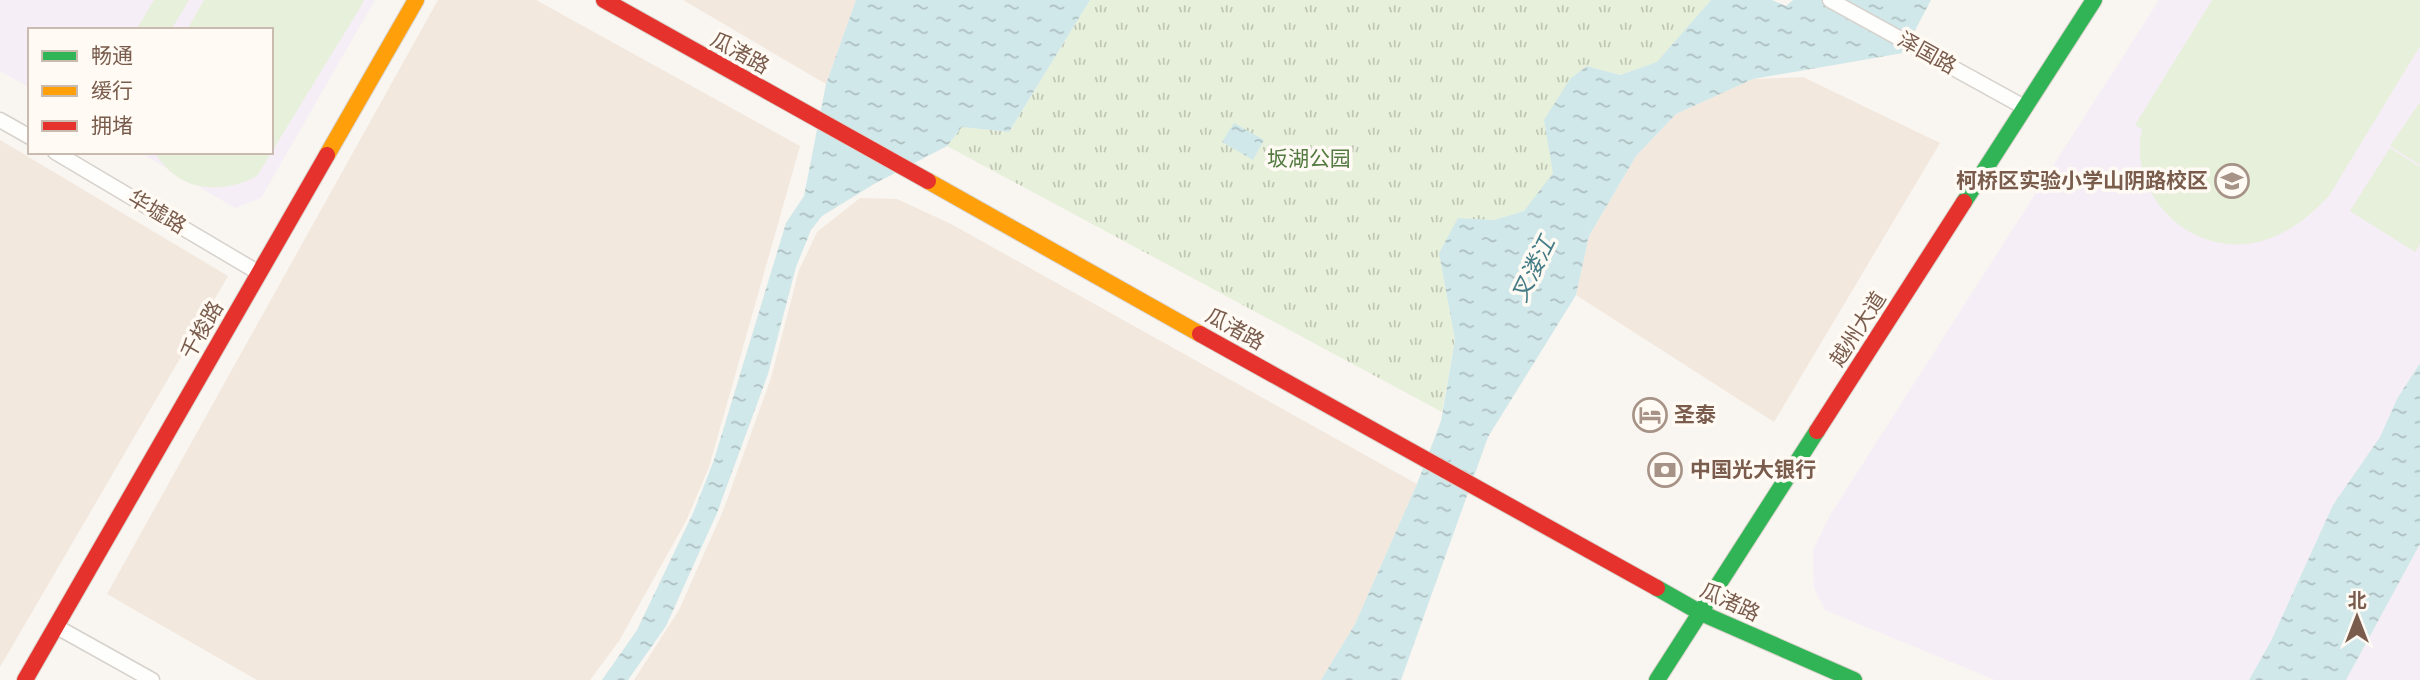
<svg xmlns="http://www.w3.org/2000/svg" width="2420" height="680" viewBox="0 0 2420 680" font-family="Quicksand,'Noto Sans SC',sans-serif">
  <style>
    .residential { fill: #f2e8de }
    .education { fill: #f6eef6 }
    .park { fill: url(#park-tufts) }
    .garden { fill: #e7f0db }
    .water { fill: url(#water-ripples) }
    .lines { fill: none; stroke-linecap: round; stroke-linejoin: round }
    .street-casing { stroke: #d7d1cb; stroke-width: 17 }
    .fast-casing { stroke: #d9d2cb; stroke-width: 18 }
    .slow-casing { stroke: #d9d2cb; stroke-width: 18 }
    .jam-casing { stroke: #d9d2cb; stroke-width: 18 }
    .street { stroke: #fefefd; stroke-width: 14 }
    .fast { stroke: #30b455; stroke-width: 16 }
    .slow { stroke: #ff9f0a; stroke-width: 16 }
    .jam { stroke: #e5322d; stroke-width: 16 }
    .labels { text-anchor: middle; stroke-width: 7; stroke-linejoin: round; paint-order: stroke }
    .street-label { font-size: 21px; fill: #7a5c4d; stroke: #fffaf3 }
    .park-label { font-size: 21px; fill: #537a41; stroke: #fffaf3 }
    .poi-label { font-size: 21px; font-weight: bold; fill: #7a5c4d; stroke: #fffaf3; text-anchor: start }
    .water-label { font-size: 23px; font-style: italic; fill: #437c86; stroke: #fffaf3 }
  </style>
  <defs>
    <pattern id="park-tufts" width="24" height="20" patternUnits="userSpaceOnUse" patternTransform="scale(1.75)"><rect width="24" height="20" fill="#e7f0db"/><path d="M3 7l-1-3M5 7V3M7 7l1-3M15 17l-1-3M17 17v-4M19 17l1-3" fill="none" stroke="#c0c6b4"/></pattern>
    <pattern id="water-ripples" width="26" height="14" patternUnits="userSpaceOnUse" patternTransform="scale(1.75)"><rect width="26" height="14" fill="#d0e8ea"/><path d="M2 4q2-2 4 0t4 0M15 11q2-2 4 0t4 0" fill="none" stroke="#aebfc0"/></pattern>
  </defs>
  <rect width="100%" height="100%" fill="#f9f5f0"/>
  <g class="residential">
    <path d="M438,0H536L800,146L709,467L686,521L619,641L590,680H257L107,594Z"/>
    <path d="M683,0H856L826,84Z"/>
    <path d="M1803,77L1940,143L1774,422L1576,295L1589,236L1636,156L1676,114L1753,79Z"/>
    <path d="M0,140L228,276L0,667Z"/>
    <path d="M860,198L897,199L951,224L1417,484L1355,624L1321,680H634L679,610L723,511L771,378L799,270L817,232Z"/>
  </g>
  <g class="education">
    <path d="M0,0H375L261,198L235,208L139,152H271V30H30V88L0,71Z"/>
    <path d="M2159,0H2420V363L2397,399L2380,437L2333,505L2271,641L2249,680H1995L1825,610L1814,588L1813,550L1830,515Z"/>
    <path d="M2420,544V680H2346Z"/>
  </g>
  <path class="park" d="M1090,0H1711L1658,62L1620,75L1587,66L1555,181L1524,211L1494,220L1458,219L1439,253L1455,340L1442,412L947,146L962,127L1009,132Z"/>
  <g class="garden">
    <path d="M154,0H189L171,30H136Z"/>
    <path d="M204,0H364L363,3L257,176C221,196 176,191 155,152H271V30H187Z"/>
    <path d="M2212,0H2420V46L2329,196C2309,217 2287,235 2258,242C2191,258 2127,195 2142,129L2135,125Z"/>
    <path d="M2420,102V165L2390,146Z"/>
    <path d="M2390,148L2420,167V244L2415,252L2350,211Z"/>
  </g>
  <g class="water">
    <path d="M856,0H1090L1009,132L962,127L947,146L874,184L822,216L811,230L796,267L768,374L717,513L666,626L628,680H602L637,630L694,511L714,460L786,223L804,196L826,84Z"/>
    <path d="M1711,0H1772L1786,6L1793,0H1931L1903,53L1753,79L1676,114L1636,156L1589,236L1576,295L1488,437L1401,680H1321L1355,624L1417,484L1441,421L1455,340L1439,253L1458,218L1494,220L1524,211L1553,173L1544,120L1570,79L1587,66L1620,75L1657,62Z"/>
    <path d="M1234,123L1264,140L1253,160L1222,142Z"/>
    <path d="M2420,363V544L2346,680H2249L2271,641L2333,505L2380,437L2397,399Z"/>
  </g>
  <g class="lines">
    <g class="street-casing">
      <g id="street">
        <path d="M1830,0L2024,107"/>
        <path d="M0,120L30,137"/>
        <path d="M55,152L259,273"/>
        <path d="M57,627L152,680"/>
      </g>
    </g>
    <g class="fast-casing">
      <g id="fast">
        <path d="M1964,202L2094,0"/>
        <path d="M1657,588L1701,613L1854,680"/>
        <path d="M1657,680L1817,431"/>
      </g>
    </g>
    <g class="slow-casing">
      <g id="slow">
        <path d="M327,155L416,0"/>
        <path d="M928,181L1200,334"/>
      </g>
    </g>
    <g class="jam-casing">
      <g id="jam">
        <path d="M604,0L928,181"/>
        <path d="M1200,334L1657,588"/>
        <path d="M1817,431L1964,202"/>
        <path d="M25,680L327,155"/>
      </g>
    </g>
    <use href="#street" class="street"/>
    <use href="#fast" class="fast"/>
    <use href="#slow" class="slow"/>
    <use href="#jam" class="jam"/>
  </g>
  <defs>
    <g id="school-ring" transform="scale(1.75)"><circle r="9.5" fill="#fffaf3" stroke="#a69286" stroke-width="1.5"/><path d="M0-5L7-2L0 1L-7-2ZM-4 1L0 2.5L4 1V4Q0 6-4 4Z" fill="#a69286"/></g>
    <g id="hotel-ring" transform="scale(1.75)"><circle r="9.5" fill="#fffaf3" stroke="#a69286" stroke-width="1.5"/><path d="M-6-4.5h1.5V1H6V5H4.5V3h-9V5H-6ZM-4 0a1.8 1.8 0 1 1 3.6 0ZM.5 0V-2.5h3Q6-2.5 6 0Z" fill="#a69286"/></g>
    <g id="bank-ring" transform="scale(1.75)"><circle r="9.5" fill="#fffaf3" stroke="#a69286" stroke-width="1.5"/><path d="M-6-4H6V4H-6ZM0-2.3a2.3 2.3 0 1 0 0 4.6a2.3 2.3 0 1 0 0-4.6Z" fill="#a69286"/></g>
  </defs>
  <g fill-rule="evenodd">
    <use href="#school-ring" x="2232" y="181"/>
    <use href="#hotel-ring" x="1650" y="415"/>
    <use href="#bank-ring" x="1665" y="470"/>
  </g>
  <g class="labels">
    <g class="street-label">
      <text transform="translate(740 53) rotate(29)" y="7">瓜渚路</text>
      <text transform="translate(1927 53) rotate(29)" y="7">泽国路</text>
      <text transform="translate(157 212) rotate(31)" y="7">华墟路</text>
      <text transform="translate(1235 329) rotate(29)" y="7">瓜渚路</text>
      <text transform="translate(1858 329) rotate(-57)" y="7">越州大道</text>
      <text transform="translate(202 330) rotate(-60)" y="7">千梭路</text>
      <text transform="translate(1730 602) rotate(25)" y="7">瓜渚路</text>
    </g>
    <g class="park-label">
      <text x="1309" y="166">坂湖公园</text>
    </g>
    <g class="poi-label">
      <text x="2208" y="188" text-anchor="end">柯桥区实验小学山阴路校区</text>
      <text x="1674" y="422">圣泰</text>
      <text x="1690" y="477">中国光大银行</text>
    </g>
    <g class="water-label">
      <text transform="translate(1533 269) rotate(-64)" y="8">叉溇江</text>
    </g>
  </g>
  <rect x="28" y="28" width="245" height="126" fill="#fffaf3" stroke="#cabbb1" stroke-width="2"/>
  <rect x="42" y="51" width="35" height="10" fill="#30b455" stroke="#cabbb1" stroke-width="2"/>
  <text x="91" y="63" font-size="21" fill="#7a5c4d">畅通</text>
  <rect x="42" y="86" width="35" height="10" fill="#ff9f0a" stroke="#cabbb1" stroke-width="2"/>
  <text x="91" y="98" font-size="21" fill="#7a5c4d">缓行</text>
  <rect x="42" y="121" width="35" height="10" fill="#e5322d" stroke="#cabbb1" stroke-width="2"/>
  <text x="91" y="133" font-size="21" fill="#7a5c4d">拥堵</text>
  <g transform="translate(2357 617)" stroke="#fffaf3" stroke-width="5" paint-order="stroke">
  <path d="M0-5L12 26L0 18L-12 26Z" fill="#7a5c4d"/>
  <text y="-10" font-size="19" font-weight="bold" text-anchor="middle" fill="#7a5c4d">北</text>
  </g>
</svg>
